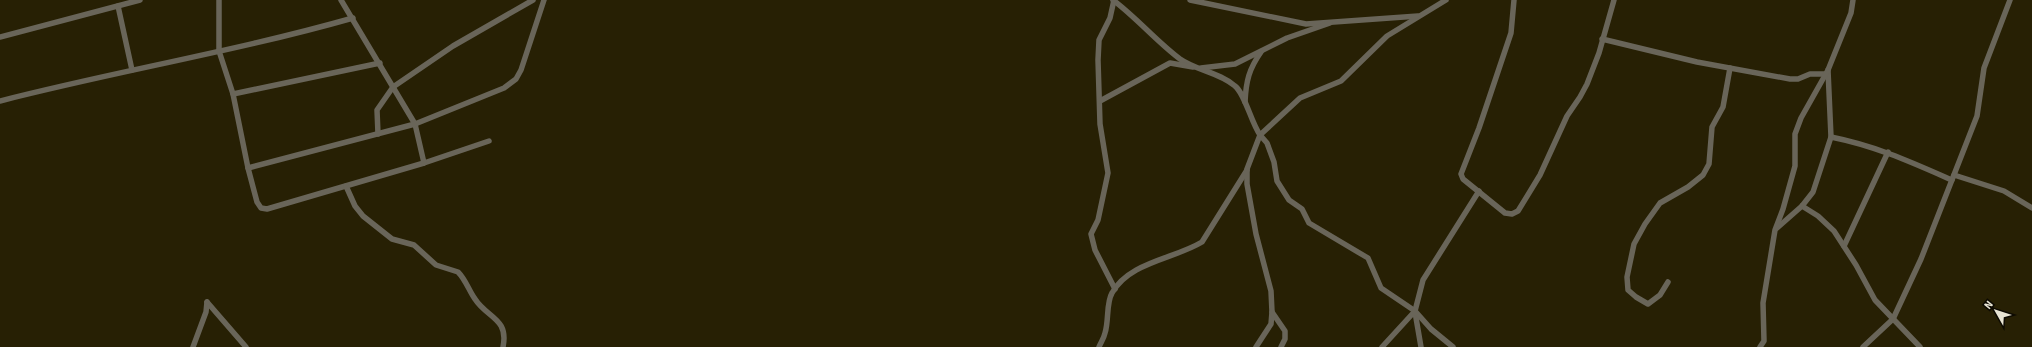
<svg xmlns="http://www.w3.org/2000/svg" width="2032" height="347" viewBox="0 0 2032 347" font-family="'Source Sans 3',sans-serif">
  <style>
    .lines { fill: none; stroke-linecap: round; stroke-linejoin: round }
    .minor { stroke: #696559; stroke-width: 5.5 }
  </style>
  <rect width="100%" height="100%" fill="#272004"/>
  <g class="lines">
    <g class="minor">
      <path d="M219,0V51L233,94L248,168L257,202L261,208L267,209L424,163L489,141"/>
      <path d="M341,0L415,124L424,163"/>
      <path d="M1113,0C1137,18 1156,41 1180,59C1197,71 1219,72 1235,86C1245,94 1251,122 1260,135L1300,98L1341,81L1387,36L1446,0"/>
      <path d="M1114,0L1110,18L1099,40L1098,60L1100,124L1108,173L1098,220L1091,234L1095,250L1115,289"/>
      <path d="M1190,0L1306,24L1418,16"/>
      <path d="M1514,0L1511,33L1479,128L1461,174L1463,179L1505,213L1512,214L1518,211L1540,175L1567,116L1580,97L1587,84L1599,53L1614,0"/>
      <path d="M118,6L132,70"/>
      <path d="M0,37L140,0"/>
      <path d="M1602,39L1697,62L1790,79H1798L1810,74H1824"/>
      <path d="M1201,68L1235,64L1287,38L1330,23"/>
      <path d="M233,94L380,63"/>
      <path d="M0,101C117,71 237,51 353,18"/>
      <path d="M1100,101L1170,63L1193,67"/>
      <path d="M1245,102C1246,81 1249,69 1261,52"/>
      <path d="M378,134L377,110L393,87L453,46L533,0"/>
      <path d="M1831,137C1876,146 1911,162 1952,180"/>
      <path d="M248,168L415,124L504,88L516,79L521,70L544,0"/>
      <path d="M1954,175L2004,191L2032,208"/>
      <path d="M346,186L355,206L363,216L392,239L414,245L436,265L458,272C466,280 469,291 475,299C487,318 509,318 503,347"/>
      <path d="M1802,206L1818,216L1834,231L1856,265L1875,300L1920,347"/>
      <path d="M1777,228L1802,206L1813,192L1831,137L1828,70"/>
      <path d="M1844,246L1888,152"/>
      <path d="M1668,282L1660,295L1648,304L1636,297L1628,290L1627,277L1634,244L1645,224L1660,203L1688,187L1703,175L1709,164L1712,127L1723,107L1730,68"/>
      <path d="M207,302L246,347"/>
      <path d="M1415,312L1421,347"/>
      <path d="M193,347L206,312L207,302"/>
      <path d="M1099,347C1101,342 1104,338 1105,333C1109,321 1106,303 1112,293C1129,262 1174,259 1202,242L1247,170"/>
      <path d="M1256,347L1271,324L1272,312"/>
      <path d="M1281,347L1285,339V331L1272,312L1271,291L1256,234L1247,184V169L1260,135L1267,143L1274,162L1277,181L1289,200L1302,209L1309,223L1368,258L1381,288L1415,311L1431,329L1453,347"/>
      <path d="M1382,347L1415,311L1423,280L1479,191"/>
      <path d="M1760,347L1764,341L1763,303L1775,230L1783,209L1795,166V134L1801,118L1828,70L1851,13L1853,0"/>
      <path d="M1863,347L1893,319L1921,259L1977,116L1984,68L2010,0"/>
    </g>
  </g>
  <g transform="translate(1996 311) rotate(309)" stroke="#0d0a02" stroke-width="3" paint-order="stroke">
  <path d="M0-3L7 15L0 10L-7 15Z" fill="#e8e4d3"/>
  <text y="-6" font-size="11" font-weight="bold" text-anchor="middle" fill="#e8e4d3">N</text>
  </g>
</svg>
